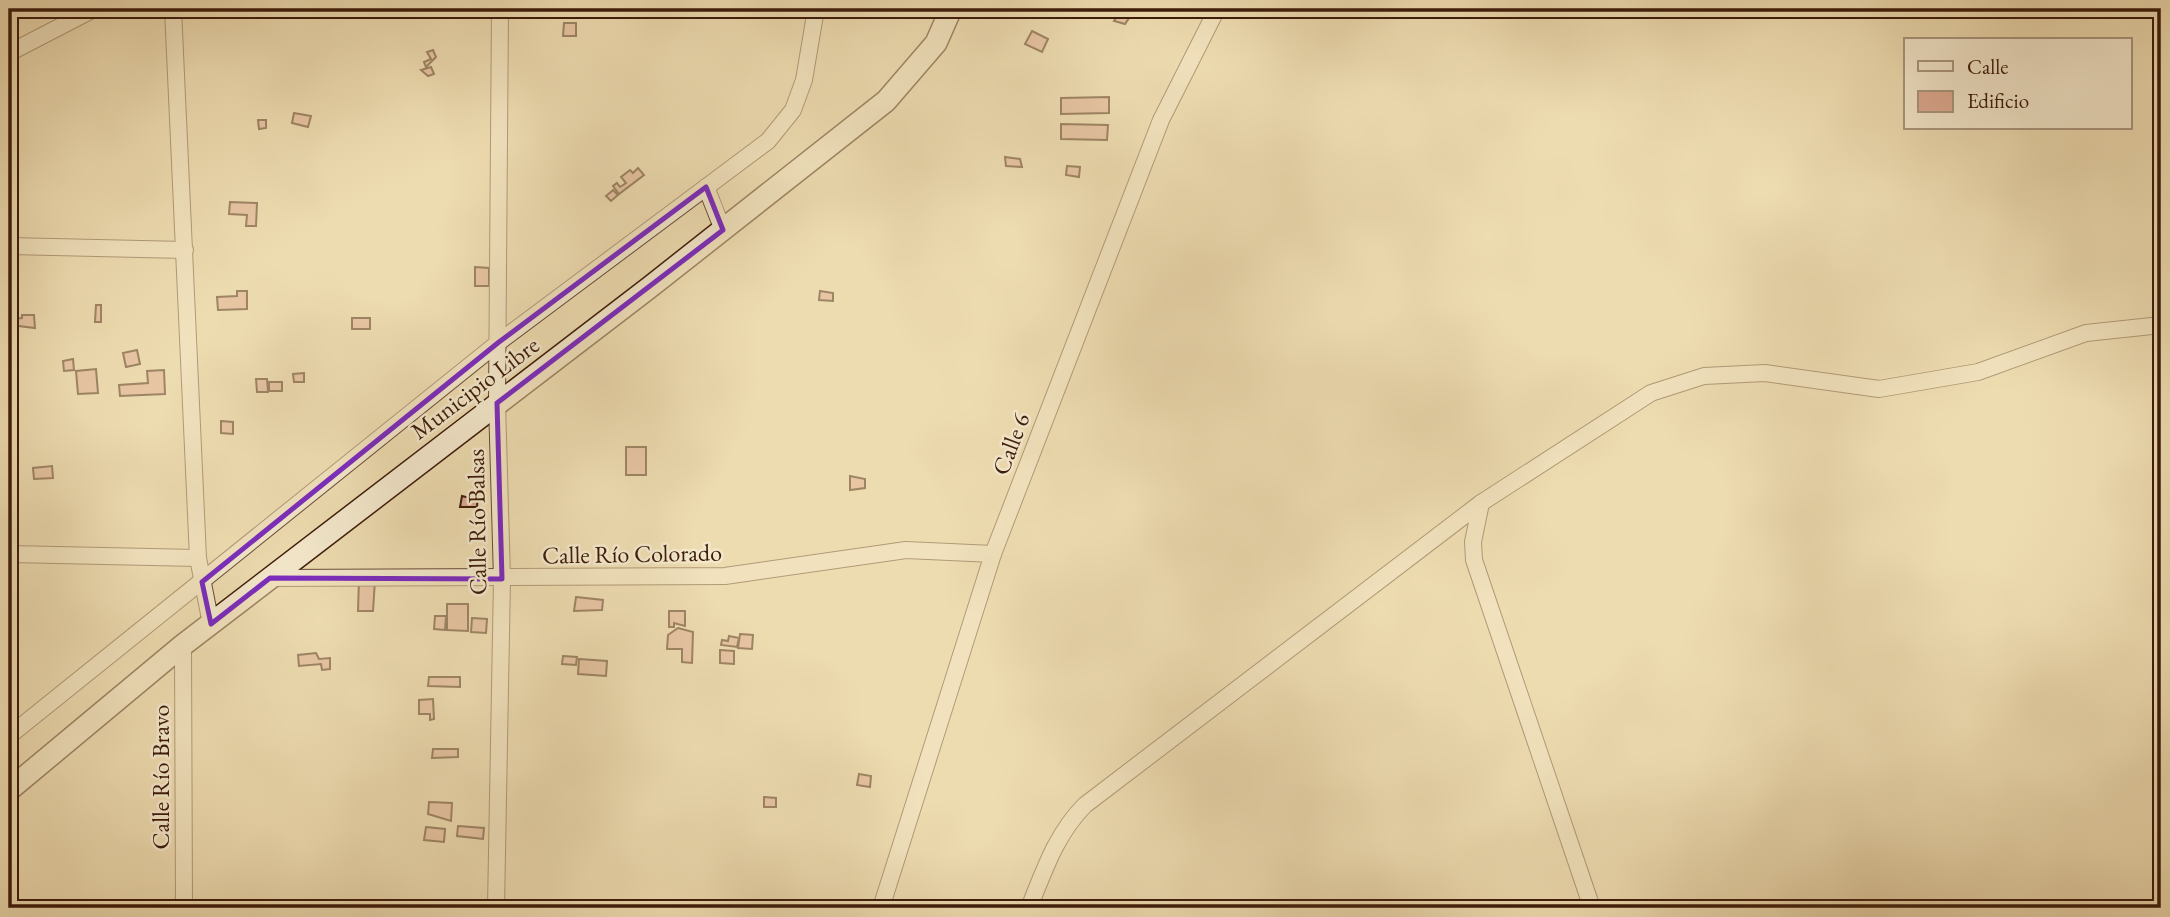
<svg xmlns="http://www.w3.org/2000/svg" width="2170" height="917" viewBox="0 0 2170 917" font-family="'EB Garamond',serif">
  <style>
    .building { fill: #e0ab94; stroke: #3c1b0a; stroke-width: 2 }
    .lines { fill: none; stroke-linecap: round; stroke-linejoin: round }
    .street-casing { stroke: #684b34; stroke-width: 18 }
    .secondary-casing { stroke: #3c1b0a; stroke-width: 24 }
    .street { stroke: #f4e8cc; stroke-width: 16 }
    .secondary { stroke: #f4e8cc; stroke-width: 21 }
    .marked { fill: none; stroke: #7b2cbf; stroke-width: 5; stroke-linejoin: round }
    .labels { text-anchor: middle; stroke-width: 5; stroke-linejoin: round; paint-order: stroke }
    .street-label { font-size: 24px; fill: #3c1b0a; stroke: #f4e8cc }
  </style>
  <rect width="100%" height="100%" fill="#eedcb1"/>
  <filter id="stains"><feTurbulence type="fractalNoise" baseFrequency=".00286" numOctaves="4"/><feColorMatrix values="0 0 0 0 .2 0 0 0 0 .09 0 0 0 0 .02 0 0 0 .5 -.17"/></filter>
  <radialGradient id="worn" r=".72"><stop offset=".6" stop-color="#630" stop-opacity="0"/><stop offset="1" stop-color="#630" stop-opacity=".3"/></radialGradient>
  <g class="building">
    <path d="M1120,12L1131,15L1125,24L1114,21Z"/>
    <path d="M564,23H576V36H563Z"/>
    <path d="M1032,31L1048,39L1042,52L1025,44Z"/>
    <path d="M433,50L436,57L426,67L424,62L431,59L427,52Z"/>
    <path d="M431,67L434,74L428,76L421,70Z"/>
    <path d="M1109,97V113L1061,114V98Z"/>
    <path d="M294,113L311,116L308,127L292,123Z"/>
    <path d="M258,120H266V128L259,129Z"/>
    <path d="M1061,124L1108,125L1107,140L1061,139Z"/>
    <path d="M1005,157L1020,159L1022,167L1006,166Z"/>
    <path d="M1067,166L1080,167L1079,177L1066,175Z"/>
    <path d="M638,168L644,175L619,194L613,186L617,183L620,187L626,183L621,177L630,170L633,173Z"/>
    <path d="M613,190L618,195L611,201L606,196Z"/>
    <path d="M230,202L257,203L256,226H246L247,215L229,214Z"/>
    <path d="M475,267L489,268V286H475Z"/>
    <path d="M237,291H247V309L218,310L217,297L237,296Z"/>
    <path d="M820,291L833,293V301L819,300Z"/>
    <path d="M96,305H101V322H95Z"/>
    <path d="M22,315H34L35,328L11,325V319L22,318Z"/>
    <rect x="352" y="318" width="18" height="11"/>
    <path d="M137,350L140,364L126,367L123,353Z"/>
    <path d="M73,359L74,370L64,371L63,361Z"/>
    <path d="M96,369L98,393L78,394L76,371Z"/>
    <path d="M164,370L165,394L120,396L119,385L148,383L147,371Z"/>
    <path d="M304,373V382H294L293,374Z"/>
    <path d="M256,379H267L268,392H257Z"/>
    <rect x="269" y="382" width="13" height="9"/>
    <path d="M221,421L233,422V434L221,433Z"/>
    <rect x="626" y="447" width="20" height="28"/>
    <path d="M52,466L53,478L34,479L33,468Z"/>
    <path d="M850,476L865,479V488L850,490Z"/>
    <path d="M470,492H478L477,507H460L462,496L470,498Z"/>
    <path d="M359,579L375,580L373,611H358Z"/>
    <path d="M576,597L603,600L602,610L574,611Z"/>
    <path d="M447,604H468V631L447,630Z"/>
    <path d="M669,611H685V626L674,623V627H669Z"/>
    <path d="M435,616H446L445,630L434,629Z"/>
    <path d="M472,618L487,619L486,633L471,632Z"/>
    <path d="M678,628L693,632L692,663L682,662V649H667L668,635Z"/>
    <path d="M740,634L753,635L752,649L738,648Z"/>
    <path d="M729,636L739,638L737,647L721,645L722,640L728,641Z"/>
    <path d="M720,650L734,651V664L720,663Z"/>
    <path d="M316,653L319,659L330,658V669L322,670L321,664L299,666L298,655Z"/>
    <path d="M563,656L577,657L576,665L562,664Z"/>
    <path d="M579,659L607,661L606,676L578,674Z"/>
    <path d="M429,677H460V687L428,686Z"/>
    <path d="M433,699L434,719L430,720V714H419V700Z"/>
    <path d="M433,749H458V757L432,758Z"/>
    <path d="M859,774L871,776L870,787L857,785Z"/>
    <path d="M764,797L776,798V807H764Z"/>
    <path d="M429,802L452,803L451,821L428,814Z"/>
    <path d="M458,826L484,828L483,839L457,836Z"/>
    <path d="M426,827L445,829L444,842L424,840Z"/>
  </g>
  <g class="lines">
    <g class="street-casing">
      <g id="street">
        <path d="M173,9L198,558L211,624"/>
        <path d="M9,53L94,9"/>
        <path d="M706,187L723,230"/>
        <path d="M9,246L185,250"/>
        <path d="M1481,503L1473,542L1474,560L1592,908"/>
        <path d="M9,554L198,558"/>
        <path d="M270,578L725,576L906,550L993,554"/>
        <path d="M183,645L184,908"/>
        <path d="M9,736L499,342L768,141L793,110L804,80L816,9"/>
        <path d="M496,908L502,579L497,403L500,9"/>
        <path d="M881,908L993,554L1161,120L1217,9"/>
        <path d="M1029,908C1044,871 1056,834 1085,805L1481,503L1651,393L1704,376L1765,373L1879,389L1978,372L2086,333L2161,325"/>
      </g>
    </g>
    <g class="secondary-casing">
      <path id="secondary" d="M9,790L183,645L650,287L886,101L936,43L951,9"/>
    </g>
    <use href="#street" class="street"/>
    <use href="#secondary" class="secondary"/>
  </g>
  <path d="M0 0H2170V917H0ZM706,187L723,230L497,403L502,579L270,578L211,624L202,582L499,342Z" fill="#eedcb1" fill-opacity=".55" fill-rule="evenodd"/>
  <path class="marked" d="M706,187L723,230L497,403L502,579L270,578L211,624L202,582L499,342Z"/>
  <g class="labels">
    <g class="street-label">
      <text transform="translate(475 388) rotate(-37)" y="8">Municipio Libre</text>
      <text transform="translate(1011 444) rotate(-69)" y="8">Calle 6</text>
      <text transform="translate(477 522) rotate(-91)" y="8">Calle Río Balsas</text>
      <text transform="translate(632 554) rotate(-1)" y="8">Calle Río Colorado</text>
      <text transform="translate(161 777) rotate(-90)" y="8">Calle Río Bravo</text>
    </g>
  </g>
  <rect width="2170" height="917" fill="none" stroke="#eedcb1" stroke-width="35"/>
  <rect x="10" y="10" width="2149" height="896" fill="none" stroke="#3c1b0a" stroke-width="3.5"/>
  <rect x="18" y="18" width="2135" height="882" fill="none" stroke="#3c1b0a" stroke-width="2"/>
  <rect x="1904" y="38" width="228" height="91" fill="#f4e8cc" stroke="#aa967e" stroke-width="2"/>
  <rect x="1918" y="61" width="35" height="10" fill="#f4e8cc" stroke="#aa967e" stroke-width="2"/>
  <text x="1967" y="74" font-size="21" fill="#3c1b0a">Calle</text>
  <rect x="1918" y="91" width="35" height="21" fill="#e0ab94" stroke="#aa967e" stroke-width="2"/>
  <text x="1967" y="108" font-size="21" fill="#3c1b0a">Edificio</text>
  <rect width="100%" height="100%" filter="url(#stains)"/>
  <rect width="100%" height="100%" fill="url(#worn)"/>
</svg>
